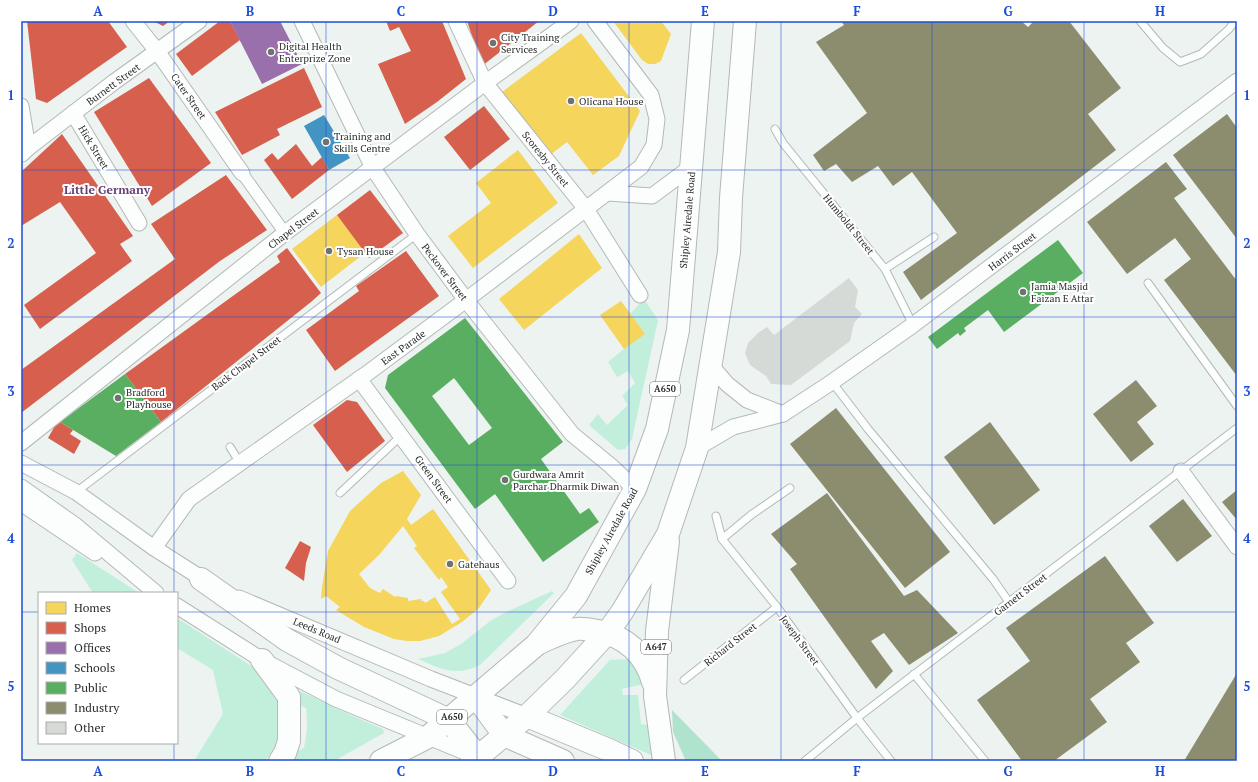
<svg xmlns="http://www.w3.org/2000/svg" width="1258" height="782" viewBox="0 0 1258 782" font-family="'PT Serif',serif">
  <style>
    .green { fill: #c1efdb }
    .forest { fill: #b0e3cd }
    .homes { fill: #f6d55c; fill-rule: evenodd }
    .shops { fill: #d6604d }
    .offices { fill: #9970ab }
    .schools { fill: #4393c3 }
    .public { fill: #5aae61; fill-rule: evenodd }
    .industry { fill: #8c8c6e }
    .building { fill: #d5dad7 }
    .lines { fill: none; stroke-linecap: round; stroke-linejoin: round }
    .service-casing { stroke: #b4b9b6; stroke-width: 9 }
    .pedestrian-casing { stroke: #b4b9b6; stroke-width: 13 }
    .minor-casing { stroke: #b4b9b6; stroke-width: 17 }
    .primary-casing { stroke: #b4b9b6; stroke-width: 24 }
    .service { stroke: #fcfdfd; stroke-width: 7 }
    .pedestrian { stroke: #fcfdfd; stroke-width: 11 }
    .minor { stroke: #fcfdfd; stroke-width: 15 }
    .primary { stroke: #fcfdfd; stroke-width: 22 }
    .grid { fill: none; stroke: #1d4ed8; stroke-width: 1; stroke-opacity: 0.55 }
    .poi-dot { fill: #6e7270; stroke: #fff; stroke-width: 1.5 }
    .labels { text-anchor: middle; stroke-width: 4; stroke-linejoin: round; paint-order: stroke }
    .shield { fill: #fff; stroke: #696c6b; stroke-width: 1 }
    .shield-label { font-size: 9px; font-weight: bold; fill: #292d2b }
    .poi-label { font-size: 10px; fill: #292d2b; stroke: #fff; text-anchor: start }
    .street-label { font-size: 10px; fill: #292d2b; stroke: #fff }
    .quarter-label { font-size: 12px; font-weight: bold; fill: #684079; stroke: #fff }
    .neatline { fill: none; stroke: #1d4ed8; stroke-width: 1.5 }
    .grid-label { font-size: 13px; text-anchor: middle; font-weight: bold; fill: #1d4ed8 }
  </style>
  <rect width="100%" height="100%" fill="#edf3f0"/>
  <g class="green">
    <path d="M644,299L658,320L632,439L625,449L618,450L589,425L598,414L607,425L628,405L622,396L635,383L628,371L617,377L608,362L624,349L630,314Z"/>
    <path d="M77,553L139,593H93L72,560Z"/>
    <path d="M552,591L554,593L480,665C456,677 441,669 418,659L445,653L461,644L489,622L504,613Z"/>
    <path d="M177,618L253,667L267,679L276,691L281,707L278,743L265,761H194L223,714L213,670L177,648Z"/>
    <path d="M631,659L644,684L622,689L623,695H638L641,724L648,725L651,755L560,715L610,660Z"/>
    <path d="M300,691L346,713L383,729L384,733L334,761H294L295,752L304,748C307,734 308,722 306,708L301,706Z"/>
  </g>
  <path class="forest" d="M672,710L722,761H686L673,732Z"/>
  <g class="homes">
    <path d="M613,21H661L671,34L661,61L655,64H648L642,60Z"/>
    <path d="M581,33L640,111L619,156L593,175L567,142L550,155L502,92Z"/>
    <path d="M518,150L558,203L473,268L448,236L491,203L476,183Z"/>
    <path d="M337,215L366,252L321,287L292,249Z"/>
    <path d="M579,234L602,268L524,330L499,299Z"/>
    <path d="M621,301L645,334L624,349L600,315Z"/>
    <path d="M403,471L421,495L407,519L411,525L433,509L491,590L479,608L462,622L439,636L420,641H407L394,639L364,627L336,610L340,607L326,596L321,599L322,587L328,551L350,511L381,483ZM403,526L417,546L414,548L439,580L441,577L448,587L441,592L460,619L452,624L435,597L425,603L424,601H422L421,599L408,601V598L396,596L395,597L383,589L380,593L370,588L359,574L379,555Z"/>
  </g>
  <g class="shops">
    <path d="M27,21H108L127,47L47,103L36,99Z"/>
    <path d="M153,21H170L163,26Z"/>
    <path d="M220,21H230L240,40L192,76L176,54Z"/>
    <path d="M386,21H442L466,79L437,102L405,124L378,64L411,51L399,27L390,31Z"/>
    <path d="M467,21H539L482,66Z"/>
    <path d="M304,68L322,107L277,129L280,135L242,155L215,112Z"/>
    <path d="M149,78L211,163L152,206L94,112Z"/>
    <path d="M484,106L510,139L470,170L444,137Z"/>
    <path d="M62,134L133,236L120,244L132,261L40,329L24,305L96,253L60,202L21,226V172Z"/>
    <path d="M296,144L312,166L322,157L329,170L292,199L264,160L272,153L278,160Z"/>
    <path d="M226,175L267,230L220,261L21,413V370L175,259L151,224Z"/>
    <path d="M370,190L403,233L369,258L337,215Z"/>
    <path d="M287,248L321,293L311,302L161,422L125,374L280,262L277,256Z"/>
    <path d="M406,251L439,296L335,371L306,330L359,291L356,286Z"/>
    <path d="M347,400L357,402L385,441L347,472L313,425Z"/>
    <path d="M60,422L73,430L70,434L81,441L74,454L48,438L56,424Z"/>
    <path d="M300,541L311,547L306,563L304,581L285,568Z"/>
  </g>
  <path class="offices" d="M230,21H280L302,64L262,84Z"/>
  <path class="schools" d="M324,115L350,158L329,170L304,126Z"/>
  <g class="public">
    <path d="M1058,240L1083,273L1004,332L988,310L964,328L966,331L960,336L958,333L937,349L928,337Z"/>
    <path d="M465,318L563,442L541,459L580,514L589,508L599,522L543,562L495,494L475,509L385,388L388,375ZM454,378L492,428L469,445L432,396Z"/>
    <path d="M125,374L161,422L116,456L60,422Z"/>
  </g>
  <g class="industry">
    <path d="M841,21H1021L1028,27L1034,21H1069L1121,88L1088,114L1116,150L921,300L903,272L957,233L912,172L893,186L878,166L852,182L836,164L824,171L813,155L867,113L816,42L844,25Z"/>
    <path d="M1227,114L1237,128V239L1173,155Z"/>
    <path d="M1166,162L1187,189L1174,198L1237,281V376L1164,280L1191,259L1175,238L1127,274L1087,222Z"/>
    <path d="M1136,380L1157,406L1137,422L1154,444L1131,462L1093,414Z"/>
    <path d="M836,408L950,552L905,588L790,444Z"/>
    <path d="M990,422L1040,490L994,525L944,457Z"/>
    <path d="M1237,490V520L1222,502Z"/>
    <path d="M827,493L904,596L917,590L958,633L909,665L884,633L871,641L893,671L876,689L790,569L797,564L771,534Z"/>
    <path d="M1183,499L1212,536L1177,562L1149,526Z"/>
    <path d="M1105,556L1154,623L1126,643L1140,662L1090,699L1107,722L1054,761H1022L977,700L1030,661L1006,628Z"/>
    <path d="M1237,673V761H1184Z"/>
  </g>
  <path class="building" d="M849,278L858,290L855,307L862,314L854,323L850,341L791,385L771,384L766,376L750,365L745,353L748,343L758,333L767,327L774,335Z"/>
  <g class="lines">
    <g class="service-casing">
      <g id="service">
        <path d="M1140,21L1163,48L1180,62L1201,54L1229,29L1235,21"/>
        <path d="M775,129L783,143L885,269L913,325"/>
        <path d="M885,269L934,237"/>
        <path d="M1148,283L1237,406"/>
        <path d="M832,382L868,429L993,579L1009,602"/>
        <path d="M230,447L240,463"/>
        <path d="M76,492L417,234"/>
        <path d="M340,493L402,435"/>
        <path d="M716,516L722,539L777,607L857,718L891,761"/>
        <path d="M722,539L751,515L790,488"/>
        <path d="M914,674L985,761"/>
        <path d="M684,680L777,607"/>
        <path d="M805,761L857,718L1237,428"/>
      </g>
    </g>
    <g class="pedestrian-casing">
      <path id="pedestrian" d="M242,173L285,233"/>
    </g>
    <g class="minor-casing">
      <g id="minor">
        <path d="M133,21L157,51L242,173"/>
        <path d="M302,21L373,168L417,234L466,300L572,434L611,466L635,489"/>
        <path d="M456,21L485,83L586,209L640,295"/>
        <path d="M21,106L28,148L22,154"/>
        <path d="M73,113L139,223"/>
        <path d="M28,148L114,82L199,21"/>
        <path d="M608,193L652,196L691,167"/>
        <path d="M359,379L508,581"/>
        <path d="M783,414L832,382L913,325L1237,81"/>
        <path d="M21,443L285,233L485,83L571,21"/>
        <path d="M697,448L733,427L783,414L747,400L727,384L710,364"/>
        <path d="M21,463L76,492L154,548L209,583"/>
        <path d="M1181,471L1237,547"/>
        <path d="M21,487L75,525L156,593"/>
        <path d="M21,503L95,553"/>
        <path d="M154,548L189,499L365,375L466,300L641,167L654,145L657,119L651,95L595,21"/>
        <path d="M239,598L431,679L527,716"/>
        <path d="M177,606L262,660L336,699L477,757"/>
      </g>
    </g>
    <g class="primary-casing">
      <g id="primary">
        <path d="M201,579L287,640L338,668L449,720L478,757"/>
        <path d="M539,643C551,638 563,631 577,629C583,628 592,630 598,631C627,637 645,654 653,682"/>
        <path d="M262,660L289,697V741L285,753L280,761"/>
        <path d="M476,697L504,735L563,761"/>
        <path d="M527,716L609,750L632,761"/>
        <path d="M381,761L428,737L536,645L576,596L635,489L657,429L678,330L703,21"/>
        <path d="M472,761L478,757L527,716L565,679L607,633L622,612L668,534L697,448L729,252L731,198L745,21"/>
        <path d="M664,761L655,696L657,631L668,541"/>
      </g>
    </g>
    <use href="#service" class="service"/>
    <use href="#pedestrian" class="pedestrian"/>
    <use href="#minor" class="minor"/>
    <use href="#primary" class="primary"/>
  </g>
  <path class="grid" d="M174,21V593M326,21V761M477,21V761M629,21V761M781,21V761M932,21V761M1084,21V761M21,170H1237M21,317H1237M21,465H1237M21,612H39M177,612H1237M174,743V761"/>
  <g class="poi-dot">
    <circle cx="493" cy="43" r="4"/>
    <circle cx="271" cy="52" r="4"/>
    <circle cx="571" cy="101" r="4"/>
    <circle cx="326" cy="142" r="4"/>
    <circle cx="329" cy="251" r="4"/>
    <circle cx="1023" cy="292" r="4"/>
    <circle cx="118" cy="398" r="4"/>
    <circle cx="505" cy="480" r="4"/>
    <circle cx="450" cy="564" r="4"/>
  </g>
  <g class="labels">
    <g class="shield">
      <rect x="650" y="382" width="30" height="14" rx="3"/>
      <rect x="641" y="640" width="30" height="14" rx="3"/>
      <rect x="437" y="710" width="30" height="14" rx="3"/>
    </g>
    <g class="shield-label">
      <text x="665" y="392">A650</text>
      <text x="656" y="650">A647</text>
      <text x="452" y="720">A650</text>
    </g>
    <g class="poi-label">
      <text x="501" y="41">City Training<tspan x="501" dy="12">Services</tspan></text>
      <text x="279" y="50">Digital Health<tspan x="279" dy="12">Enterprize Zone</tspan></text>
      <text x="579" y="105">Olicana House</text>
      <text x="334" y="140">Training and<tspan x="334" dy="12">Skills Centre</tspan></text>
      <text x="337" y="255">Tysan House</text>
      <text x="1031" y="290">Jamia Masjid<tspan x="1031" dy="12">Faizan E Attar</tspan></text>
      <text x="126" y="396">Bradford<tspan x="126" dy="12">Playhouse</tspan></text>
      <text x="513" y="478">Gurdwara Amrit<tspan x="513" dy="12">Parchar Dharmik Diwan</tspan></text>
      <text x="458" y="568">Gatehaus</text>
    </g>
    <g class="street-label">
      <text transform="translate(113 84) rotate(-36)" y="4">Burnett Street</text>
      <text transform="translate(189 96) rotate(55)" y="4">Cater Street</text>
      <text transform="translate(94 147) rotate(59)" y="4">Hick Street</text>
      <text transform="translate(546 159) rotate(51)" y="4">Scoresby Street</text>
      <text transform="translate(687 220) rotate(-85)" y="4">Shipley Airedale Road</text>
      <text transform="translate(849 224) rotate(51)" y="4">Humboldt Street</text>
      <text transform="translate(293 228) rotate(-37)" y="4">Chapel Street</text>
      <text transform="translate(1012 251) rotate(-37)" y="4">Harris Street</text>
      <text transform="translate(445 272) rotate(53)" y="4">Peckover Street</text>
      <text transform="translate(403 347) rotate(-36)" y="4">East Parade</text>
      <text transform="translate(246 363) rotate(-37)" y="4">Back Chapel Street</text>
      <text transform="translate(434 479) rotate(54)" y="4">Green Street</text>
      <text transform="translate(611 531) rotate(-61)" y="4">Shipley Airedale Road</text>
      <text transform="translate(1020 594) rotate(-37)" y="4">Garnett Street</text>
      <text transform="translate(317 630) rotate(23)" y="4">Leeds Road</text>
      <text transform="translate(800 640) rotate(54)" y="4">Joseph Street</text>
      <text transform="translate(730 644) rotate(-38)" y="4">Richard Street</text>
    </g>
    <g class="quarter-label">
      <text x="107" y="194">Little Germany</text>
    </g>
  </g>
  <rect width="1258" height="782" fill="none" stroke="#ffffff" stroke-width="44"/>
  <rect x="38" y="592" width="140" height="152" fill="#ffffff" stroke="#a9abaa"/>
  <rect x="46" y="602" width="20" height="12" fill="#f6d55c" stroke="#a9abaa"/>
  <text x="74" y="612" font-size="12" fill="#292d2b">Homes</text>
  <rect x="46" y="622" width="20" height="12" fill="#d6604d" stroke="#a9abaa"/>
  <text x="74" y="632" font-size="12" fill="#292d2b">Shops</text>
  <rect x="46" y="642" width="20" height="12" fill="#9970ab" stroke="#a9abaa"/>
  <text x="74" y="652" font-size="12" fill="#292d2b">Offices</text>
  <rect x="46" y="662" width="20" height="12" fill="#4393c3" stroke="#a9abaa"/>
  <text x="74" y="672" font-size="12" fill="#292d2b">Schools</text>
  <rect x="46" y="682" width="20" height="12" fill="#5aae61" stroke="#a9abaa"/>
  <text x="74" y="692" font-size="12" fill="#292d2b">Public</text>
  <rect x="46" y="702" width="20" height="12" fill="#8c8c6e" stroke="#a9abaa"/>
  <text x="74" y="712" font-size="12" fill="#292d2b">Industry</text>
  <rect x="46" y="722" width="20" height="12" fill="#d5dad7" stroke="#a9abaa"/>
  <text x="74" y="732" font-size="12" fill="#292d2b">Other</text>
  <rect x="22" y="22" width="1214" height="738" class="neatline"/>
  <g class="grid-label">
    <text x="98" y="16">A</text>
    <text x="250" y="16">B</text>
    <text x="401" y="16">C</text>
    <text x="553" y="16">D</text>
    <text x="705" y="16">E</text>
    <text x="857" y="16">F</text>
    <text x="1008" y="16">G</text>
    <text x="1160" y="16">H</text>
    <text x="11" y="100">1</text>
    <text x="1247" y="100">1</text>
    <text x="11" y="248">2</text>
    <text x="1247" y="248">2</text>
    <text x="11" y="396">3</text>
    <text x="1247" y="396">3</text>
    <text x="11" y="543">4</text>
    <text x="1247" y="543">4</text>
    <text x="11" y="691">5</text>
    <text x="1247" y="691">5</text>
    <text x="98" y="776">A</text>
    <text x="250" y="776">B</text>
    <text x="401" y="776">C</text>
    <text x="553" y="776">D</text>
    <text x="705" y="776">E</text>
    <text x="857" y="776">F</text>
    <text x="1008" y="776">G</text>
    <text x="1160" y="776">H</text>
  </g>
</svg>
